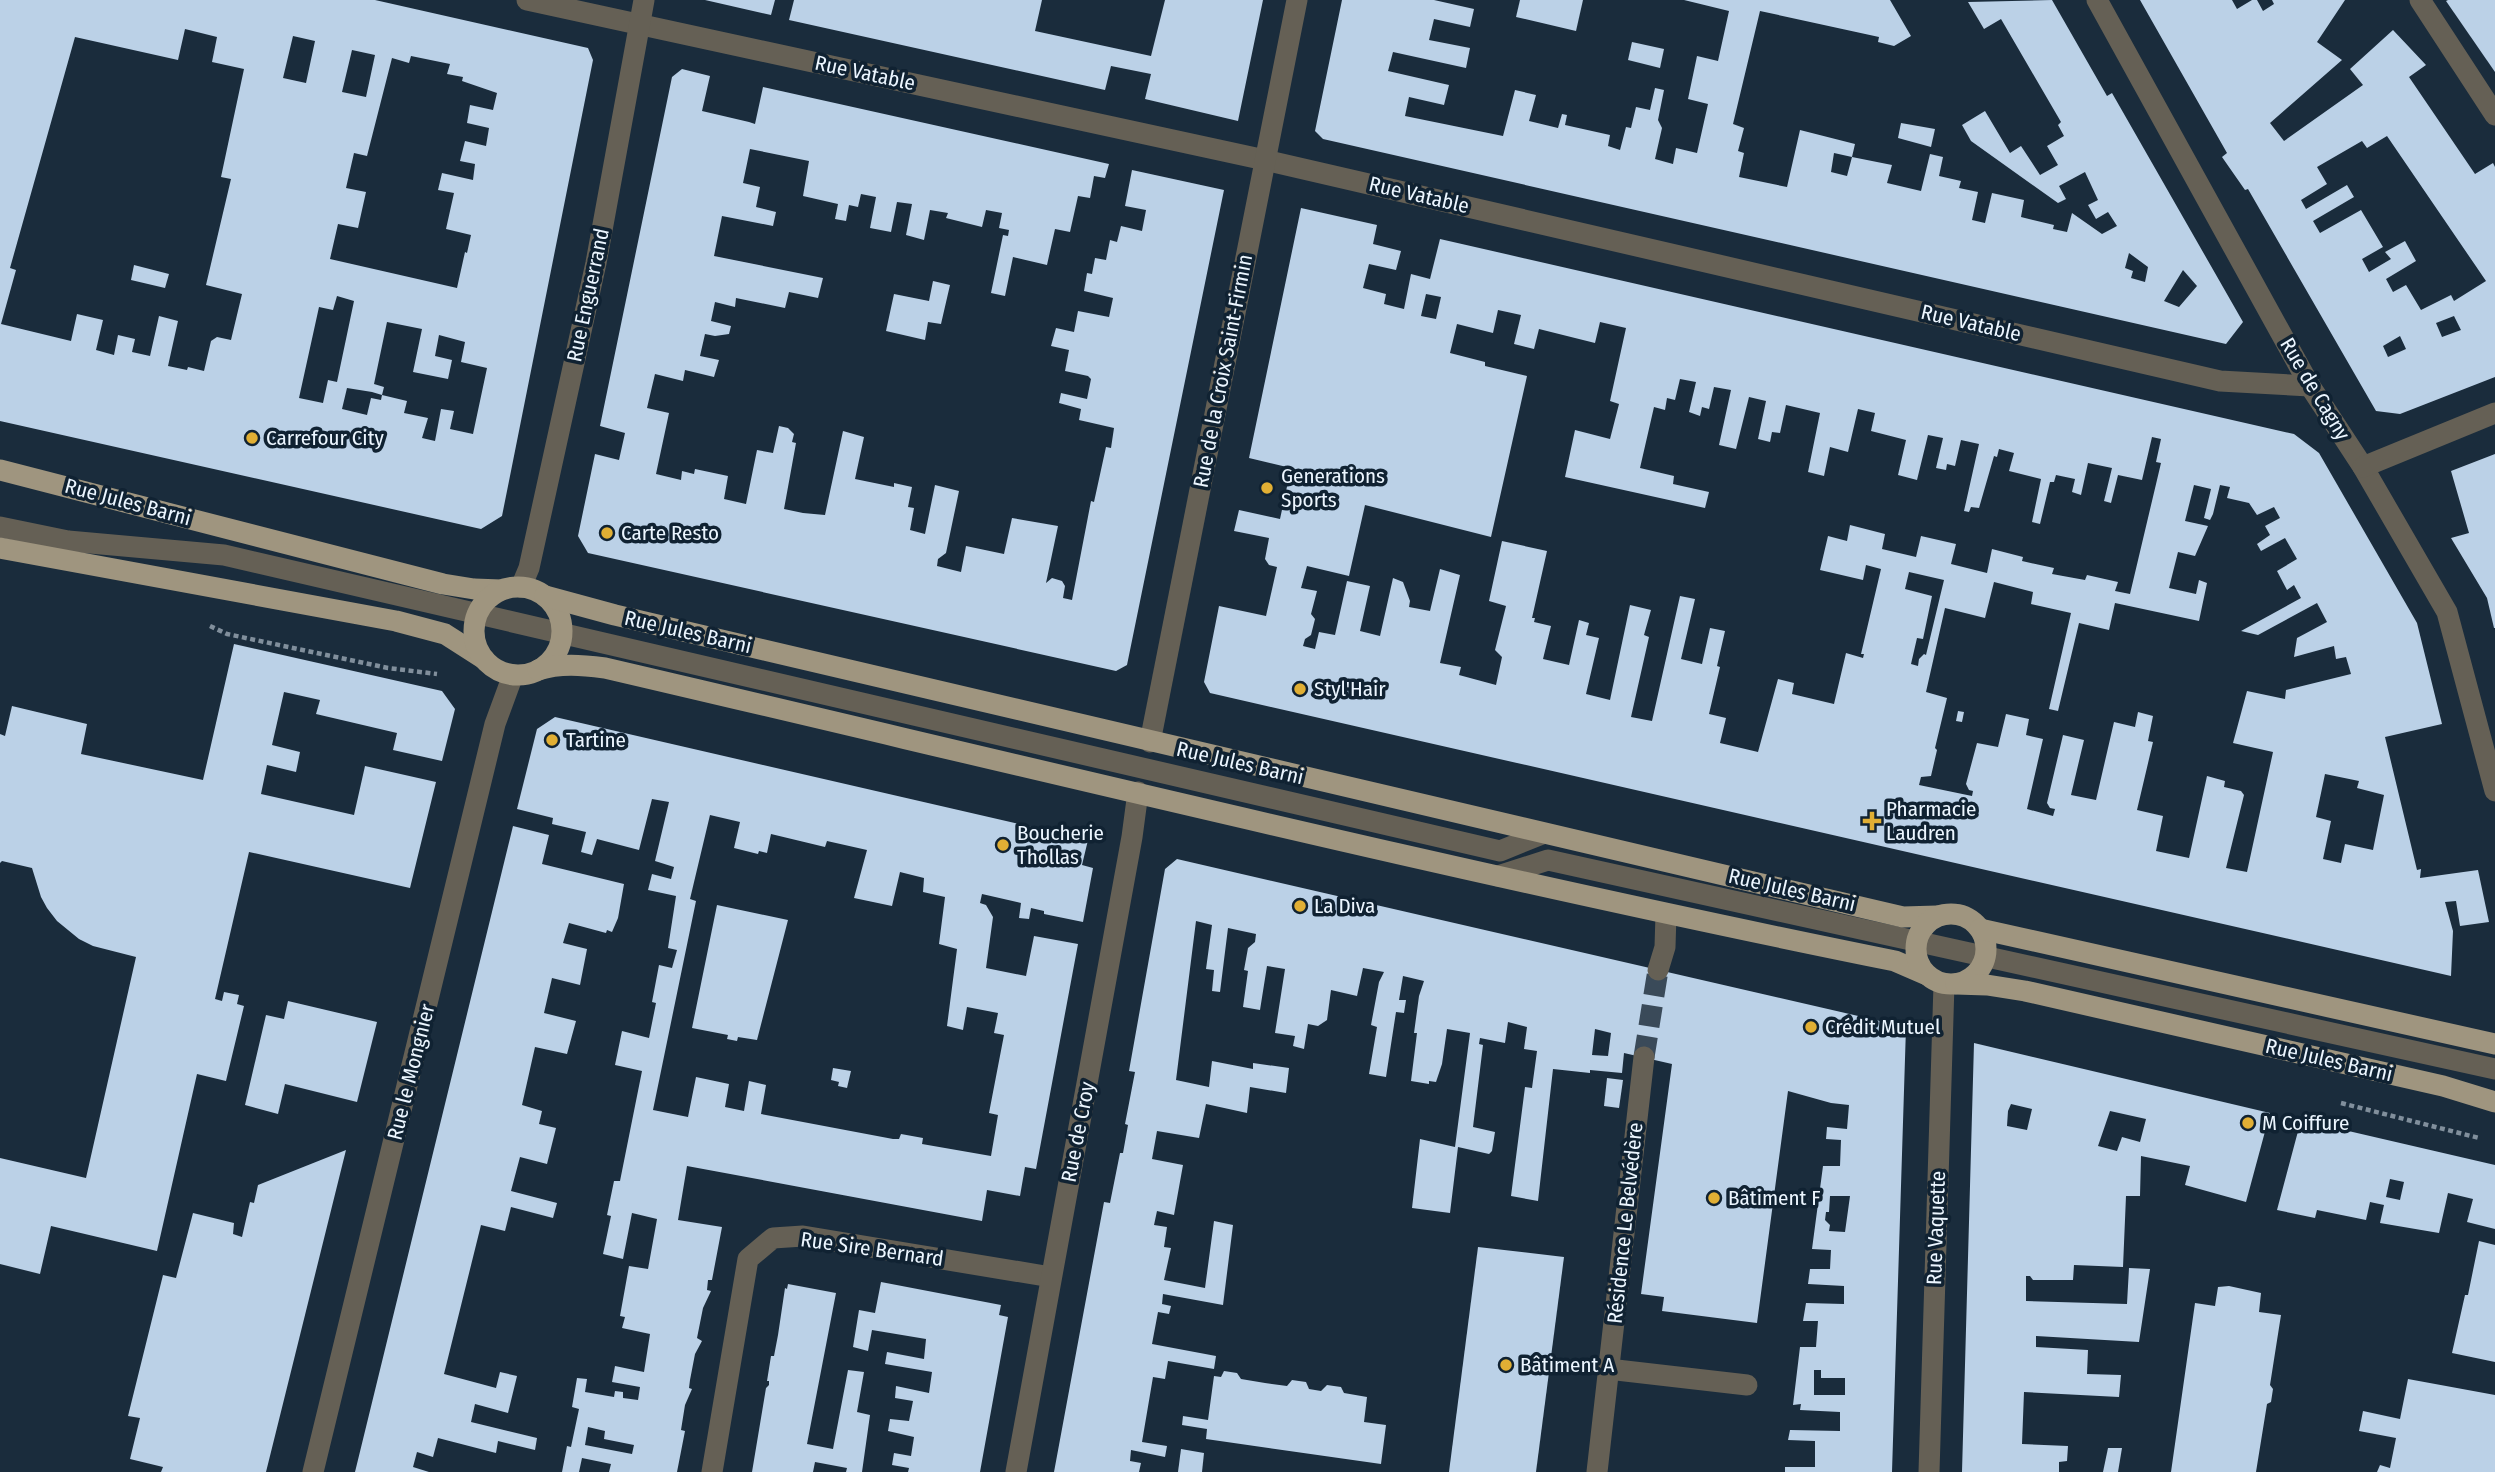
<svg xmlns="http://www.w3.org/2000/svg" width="2495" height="1472" viewBox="0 0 2495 1472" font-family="'Fira Sans Condensed',sans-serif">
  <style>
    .building { fill: #bbd1e7; fill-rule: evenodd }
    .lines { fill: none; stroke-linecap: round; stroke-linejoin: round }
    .minor-tunnel { stroke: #3a4a59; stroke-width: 21; stroke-dasharray: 21 10; stroke-linecap: butt }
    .path { stroke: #818f9c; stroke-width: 4.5; stroke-dasharray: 5 3.5; stroke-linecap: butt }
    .minor { stroke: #656055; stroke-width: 21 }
    .major { stroke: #9f957f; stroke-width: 21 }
    .poi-dot { fill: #e1af34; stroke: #102232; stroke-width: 2.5 }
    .labels { text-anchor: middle; stroke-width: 7; stroke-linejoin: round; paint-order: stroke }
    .street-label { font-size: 21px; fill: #ecf6ff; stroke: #102232 }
    .poi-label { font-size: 21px; fill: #ecf6ff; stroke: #102232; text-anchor: start }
  </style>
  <rect width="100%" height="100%" fill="#1a2c3c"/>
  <g class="building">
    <path d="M0,0H375L588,48L593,60L502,516L481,529L0,421ZM185,29L217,37L212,62L244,69L221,177L231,179L206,285L242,294L231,340L217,337L211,341L204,371L188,367L187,370L168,366L178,321L159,316L150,356L132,352L135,339L118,335L114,355L96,350L103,320L77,314L71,341L1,324L16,270L10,268L75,37L178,60ZM293,36L315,41L306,83L283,78ZM352,50L375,55L366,97L342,92ZM411,56L450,64L447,74L463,77L462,81L497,93L493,110L470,105L467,123L489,128L486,146L465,141L460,161L475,164L473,180L442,173L438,190L454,193L446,229L471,235L467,253L465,252L457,288L330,259L338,224L358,228L366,192L346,188L354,153L367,156L392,58L409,63ZM337,296L354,301L337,382L328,380L323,403L299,398L319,307L333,310ZM387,322L422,329L413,372L448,379L452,360L435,356L439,335L465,342L461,362L487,368L473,434L450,429L454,411L441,409L435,441L422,438L428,418L404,413L407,401L382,395L384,387L374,384ZM347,388L372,392L382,395L381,400L371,398L367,415L342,409Z"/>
    <path d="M705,0H775L771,15Z"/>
    <path d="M794,0H1042L1035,31L1151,56L1165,0H1263L1238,121L1145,99L1151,74L1111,66L1105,90L789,20Z"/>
    <path d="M1342,0H1434L1474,9L1470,27L1434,19L1429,40L1470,48L1466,68L1393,52L1388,71L1449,85L1444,105L1409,97L1405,116L1503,136L1515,90L1536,95L1529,121L1558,128L1562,114L1567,115L1565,125L1610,135L1608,146L1620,150L1626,127L1631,128L1636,107L1650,110L1655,88L1664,90L1658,120L1662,128L1655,159L1673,164L1676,148L1697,153L1708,104L1688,99L1697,56L1718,61L1729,11L1684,0H1890L1911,36L1894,46L1878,42L1879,37L1760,11L1733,124L1744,128L1738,151L1744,153L1739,177L1787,187L1800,130L1855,144L1852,157L1892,165L1887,183L1921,191L1930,154L1943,157L1939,176L1961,181L1959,188L1978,192L1972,220L1985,223L1992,193L2024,200L2021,217L2054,225L2053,229L2067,232L2072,213L2102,234L2117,226L2108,212L2096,219L2088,205L2098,200L2085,172L2059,186L2066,199L2058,203L1971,141L1962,125L1985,111L2010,153L2021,146L2040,175L2058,165L2047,146L2064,136L2058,125L2061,122L2001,19L1984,29L1968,2L2052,0L2107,96L2112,93L2243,322L2226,344L1323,139L1315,131ZM1834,153L1852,157L1847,176L1831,172ZM2129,253L2148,267L2145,282L2131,278L2133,271L2125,268ZM2183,270L2197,286L2179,307L2164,301Z"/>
    <path d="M1520,0H1583L1576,31L1516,17Z"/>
    <path d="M2140,0H2232L2237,9L2252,0H2257L2263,11L2274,4L2272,0H2345L2317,42L2342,60L2270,123L2284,141L2363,85L2350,69L2393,30L2426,65L2409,77L2475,174L2493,163L2495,167V377L2400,414L2376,411L2248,189L2245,190L2222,157L2227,153ZM2387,136L2486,281L2454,301L2451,295L2421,310L2406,285L2393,292L2386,279L2416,261L2405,241L2385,252L2391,259L2369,272L2362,259L2383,247L2361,210L2320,233L2313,221L2354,197L2347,185L2306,209L2301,200L2327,184L2317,167L2362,141L2367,148ZM2454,316L2461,330L2442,337L2436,323ZM2400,336L2406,349L2388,357L2383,346Z"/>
    <path d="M2448,0H2495V72L2446,1Z"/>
    <path d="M1632,42L1664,49L1660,68L1628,60Z"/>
    <path d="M682,69L710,76L702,111L749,122L755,124L763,87L1109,164L1105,178L1094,176L1090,198L1078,196L1070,232L1055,229L1047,265L1013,257L1005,296L991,293L1003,235L1008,236L1009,230L999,228L1002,213L986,210L982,227L946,218L948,213L930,210L924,240L906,235L912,204L897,202L891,232L870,228L876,197L861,194L858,207L849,205L846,221L835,219L838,204L803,196L809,161L750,149L743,183L760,187L756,207L776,212L773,226L722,216L714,256L823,278L818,298L789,292L785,308L736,298L735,307L715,302L711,321L731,326L729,334L715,336L705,334L700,356L719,360L714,377L685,370L683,381L655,374L647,408L669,413L656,474L681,480L682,471L694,474L695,469L728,476L724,499L746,504L757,450L773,453L779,426L788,428L794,434L792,442L796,443L784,509L803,513L825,515L843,431L864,437L855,479L894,487V483L912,487L908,507L914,508L910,530L925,534L935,485L959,491L946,553L938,559L937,566L961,572L966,546L1004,554L1012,518L1058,526L1046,583L1052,578L1062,581L1065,586L1063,598L1072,600L1091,501L1094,502L1106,447L1111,448L1114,428L1079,420L1081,409L1059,403L1061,393L1087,399L1091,379L1088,376L1065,371L1069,350L1051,346L1056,328L1074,332L1078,311L1109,317L1113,298L1084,291L1087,273L1092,274L1095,258L1106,260L1110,240L1117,242L1121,226L1142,231L1146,210L1125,206L1132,170L1224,190L1127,665L1116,671L588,553L578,536L595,454L619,460L625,433L600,426L672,77Z"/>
    <path d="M1901,123L1935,129L1931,147L1898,138Z"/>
    <path d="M1301,208L1377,225L1373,244L1401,251L1396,270L1369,264L1363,288L1386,294L1384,304L1404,309L1411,274L1430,279L1440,239L2294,434L2319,453L2417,623L2442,724L2385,737L2417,870L2421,869L2420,878L2478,870L2489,922L2460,926L2456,901L2445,902L2453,931L2451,976L1210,693L1204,682L1219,606L1266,616L1277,567L1269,565L1265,559L1269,538L1234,531L1239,510L1280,519L1291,468L1249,458ZM1426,294L1441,297L1436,319L1421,316ZM1498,310L1521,315L1514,344L1534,349L1539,329L1595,343L1600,322L1626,328L1610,401L1619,404L1610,439L1575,430L1565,477L1705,508L1709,492L1673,484L1674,476L1640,468L1654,407L1665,410L1667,398L1675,400L1680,379L1696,382L1689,412L1700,416L1702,407L1709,409L1714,387L1731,390L1719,445L1736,449L1749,397L1766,401L1758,439L1770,442L1772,432L1780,433L1786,405L1820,413L1808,472L1824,476L1830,447L1848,452L1858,409L1875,413L1871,431L1906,440L1898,475L1917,480L1928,435L1943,438L1936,468L1946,470L1947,464L1955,466L1961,440L1979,444L1964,511L1969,512L1971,507L1979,508L1994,456L1997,457L1999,449L2014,453L2009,471L2041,479L2032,522L2040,524L2050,482H2054L2056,475L2075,479L2072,492L2081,495L2088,463L2112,468L2104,501L2111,503L2118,475L2142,480L2152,437L2161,439L2156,462L2161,463L2130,594L2115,591L2118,582L2087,575L2085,580L2052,574L2054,568L2022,561L2023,557L1992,549L1987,573L1951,564L1956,544L1921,536L1916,557L1882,549L1885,534L1850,525L1847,541L1828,536L1820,570L1863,580L1866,565L1881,569L1861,654H1864L1863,658L1846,653L1834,704L1792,694L1794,683L1778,679L1758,752L1720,743L1726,718L1709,714L1720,667L1717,666L1725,631L1710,628L1702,664L1681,659L1695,599L1680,596L1652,721L1631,717L1649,637L1644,635L1651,610L1630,605L1610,700L1586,694L1599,638L1586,635L1589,623L1579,620L1569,665L1543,659L1551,626L1534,622L1535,618H1532L1547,551L1502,541L1489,601L1506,606L1495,650L1502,657L1496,685L1459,675L1461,667L1440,663L1460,575L1440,569L1430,611L1409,607L1410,601L1403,582L1393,578L1380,636L1360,631L1370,586L1347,581L1335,635L1319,632L1315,649L1303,646L1305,639L1311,635L1315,619L1311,614L1317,591L1301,588L1307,566L1349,576L1365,505L1491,537L1527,376L1485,366V362L1450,353L1457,324L1493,333ZM2194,485L2211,489L2204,518L2210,520L2213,514L2220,485L2230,487L2227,498L2249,503L2257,515L2274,507L2280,518L2265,526L2270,535L2257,544L2261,551L2285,538L2297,559L2277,571L2287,590L2294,585L2301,598L2241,631L2258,635L2317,603L2327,622L2297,638L2294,657L2334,646L2336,659L2346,657L2351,674L2286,690L2285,699L2247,691L2233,743L2273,752L2247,872L2226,868L2244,795L2241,791L2224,787L2225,781L2207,776L2189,858L2156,851L2163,816L2137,810L2153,742L2148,741L2153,716L2138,712L2135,727L2114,722L2096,800L2071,795L2084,740L2063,735L2047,803L2050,808L2055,809L2053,816L2027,809L2043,739L2026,735L2029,719L2006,714L1998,747L1977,743L1966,784L1969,790L1973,791L1972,796L1919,785L1921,777L1931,776L1937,750L1935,748L1947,698L1926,692L1945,608L1985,618L1994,582L2033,592L2031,604L2071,613L2049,709L2058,711L2079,623L2109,630L2115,603L2199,621L2207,583L2199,580L2196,594L2169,588L2178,552L2195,556L2208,526L2185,521ZM1909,572L1944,580L1926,655L1924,654L1919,659L1918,666L1911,664L1917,638L1923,639L1932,596L1905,589ZM2325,774L2359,781L2357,788L2384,795L2373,850L2345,844L2341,863L2323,859L2331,821L2316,817Z"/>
    <path d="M134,265L169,274L165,288L131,280Z"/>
    <path d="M933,281L950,285L941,324L928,322L925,340L886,331L894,294L929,301Z"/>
    <path d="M2495,454V628H2494L2487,598L2451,538L2469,533L2451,471Z"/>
    <path d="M234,644L442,691L455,709L442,761L393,750L397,733L316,714L320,700L284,692L272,745L300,752L296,772L267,765L261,794L354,815L365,766L436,782L410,888L249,852L215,999L222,1001L224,992L239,995L237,1004L244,1006L226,1081L197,1074L157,1251L51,1226L40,1274L0,1264V1158L86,1178L136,957L93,946L79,939L57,921L47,908L41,897L32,868L2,861L0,863V734L5,736L12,706L87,724L81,754L203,780Z"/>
    <path d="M1958,711L1964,712L1962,722L1956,721Z"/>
    <path d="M555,717L1088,840L1082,865L1093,868L1083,922L1044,914V911L1031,908L1029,919L1019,918L1021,903L982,894L980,903L986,905L993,917L986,968L1026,976L1034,936L1078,944L1036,1169L1025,1167L1020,1196L987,1190L982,1221L687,1166L678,1220L722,1227L712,1280H708L707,1290L711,1291L703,1308L697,1338L702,1341L695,1354L690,1380L689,1388L692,1389L685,1405L681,1430L685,1431L677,1472H609L611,1464L582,1458L579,1472H562L567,1446L571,1447L579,1409L572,1407L577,1378L587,1379L585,1392L614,1397L615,1391L623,1392V1398L638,1400L640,1387L612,1382L615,1366L644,1372L650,1334L622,1328L625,1317L620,1316L629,1266L648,1269L657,1219L632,1213L623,1259L603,1254L611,1216L607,1215L614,1181H620L642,1071L615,1065L622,1031L649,1038L656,1003L652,1002L659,965L672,968L677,950L668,948L676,896L648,890L652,874L671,879L674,867L655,861L669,802L652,799L639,850L597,839L592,855L581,852L586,832L552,824L553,818L517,809L537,729ZM710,815L740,822L734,848L758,854L759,851L767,853L771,834L825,847L827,841L867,850L854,898L892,906L900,872L924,878L923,892L945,897L939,944L957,949L947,1026L963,1030L967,1007L998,1013L994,1033L1004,1035L989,1113L998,1115L991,1156L922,1144L923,1138L901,1134L899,1139H893L761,1114L766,1085L749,1081L744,1111L725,1107L729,1084L696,1077L688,1117L653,1110L696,901L690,899ZM588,1427L605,1431L604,1439L634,1445L632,1454L585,1445Z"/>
    <path d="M513,826L549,835L542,864L624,884L618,918L612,932L607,930L606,933L569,923L563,943L587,949L580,985L552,978L544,1013L576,1021L567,1054L535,1047L522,1105L542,1111L539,1124L556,1128L547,1164L520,1157L511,1191L557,1203L553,1218L511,1207L505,1231L481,1225L444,1374L496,1388L500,1372L517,1376L508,1413L475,1404L471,1422L537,1438L535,1450L498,1441L496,1453L438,1438L433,1457L417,1452L413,1467L429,1472H355Z"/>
    <path d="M1177,859L1906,1027L1892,1472H1785V1467H1815V1441L1788,1440L1790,1430L1840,1431V1412L1800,1410L1801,1404L1793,1405L1800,1347H1816L1818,1321H1803L1806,1303L1844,1304V1286L1808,1284L1810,1269H1830L1831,1250L1812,1249L1823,1166H1840L1841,1140L1826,1139L1827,1127L1847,1129L1849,1105L1831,1103L1788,1091L1757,1323L1662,1311L1664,1297L1641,1294L1672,1064L1624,1053L1622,1073L1590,1070V1073L1553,1069L1538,1201L1511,1196L1525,1087L1532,1088L1537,1051L1524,1049L1527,1027L1508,1022L1505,1043L1480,1038L1479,1044L1483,1045L1473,1127L1495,1132L1492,1151L1489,1154L1458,1147L1450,1213L1412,1208L1420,1139L1455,1147L1470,1033L1447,1029L1442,1064L1436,1082L1429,1081V1084L1411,1081L1417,1033H1414L1419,996L1424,981L1403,976L1399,1000H1406L1404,1013L1396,1012L1386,1077L1369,1074L1377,1027L1371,1025L1379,982L1384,972L1363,968L1357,996L1331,990L1327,1020L1318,1026L1308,1024L1304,1049L1293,1046L1295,1036L1275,1033L1285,969L1267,966L1260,1010L1243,1007L1248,971L1244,970L1248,948L1255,942L1256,934L1228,928L1220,992L1212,991L1214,970L1206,969L1212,925L1196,921L1176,1080L1209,1087L1212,1061L1253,1069V1063L1289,1068L1286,1093L1250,1087L1247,1113L1206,1104L1199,1138L1157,1131L1152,1159L1183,1165L1174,1215L1157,1211L1154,1225L1167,1227L1164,1247L1171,1248L1164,1280L1205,1288L1214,1221L1233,1225L1223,1305L1163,1294L1162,1304L1171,1306L1169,1314L1158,1312L1152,1344L1216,1356L1214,1369L1168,1361L1165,1379L1153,1377L1142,1442L1167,1446L1165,1457L1131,1450L1130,1461L1141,1463L1139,1472H1054L1104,1202L1110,1203L1120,1153H1123L1128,1125L1125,1124L1135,1072L1129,1071L1165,869ZM1595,1029L1611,1033L1608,1056L1592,1055ZM1830,1196H1850L1845,1232L1829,1231L1830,1225L1825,1220L1826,1212H1829ZM1814,1370H1821V1378H1845V1395H1814Z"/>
    <path d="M717,905L788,920L757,1040L738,1037L737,1041L727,1039L728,1035L692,1028Z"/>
    <path d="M288,1001L377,1022L357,1102L285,1084L278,1114L245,1105L266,1015L284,1019Z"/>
    <path d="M1974,1043L2270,1113L2246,1202L2185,1185L2190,1166L2141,1156L2140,1196H2126L2123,1267L2074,1265L2073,1280H2033L2030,1276H2026V1301L2127,1304L2129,1268L2150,1269L2139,1342L2036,1336V1347L2088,1350L2087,1374L2121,1375L2119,1397L2024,1392L2022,1444L2068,1446L2067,1461L2059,1462V1472H1962ZM2011,1104L2032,1109L2027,1130L2007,1126L2008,1111ZM2110,1111L2146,1119L2140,1142L2122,1137L2117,1151L2098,1146Z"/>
    <path d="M833,1068L851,1071L847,1088L838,1086L839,1082L831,1080Z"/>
    <path d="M1607,1078L1623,1080L1619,1108L1604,1106Z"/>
    <path d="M2301,1120L2495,1165V1229L2467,1222L2473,1199L2448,1193L2439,1233L2380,1223L2384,1205L2370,1202L2366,1220L2317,1210L2315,1218L2277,1210ZM2390,1179L2404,1182L2400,1200L2386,1197Z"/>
    <path d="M346,1150L266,1472H161L163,1467L130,1459L140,1418L128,1416L163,1275L176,1278L193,1213L234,1223L233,1234L242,1237L250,1202L254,1203L258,1185Z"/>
    <path d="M2479,1241L2495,1245V1362L2452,1353L2465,1295H2468Z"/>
    <path d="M1478,1247L1564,1257L1536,1472H1449Z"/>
    <path d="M881,1282L1001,1305L999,1315L1008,1317L980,1472H908L909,1468L892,1465L894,1453L911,1456L914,1437L888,1431L890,1419L909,1421L913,1401L895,1398L896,1386L929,1393L932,1372L885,1364L887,1352L924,1359L926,1339L872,1330L868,1351L853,1347L859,1310L875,1313Z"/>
    <path d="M788,1284L836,1293L807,1444L833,1449L848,1370L864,1372L857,1412L870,1415L862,1472H846L847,1468L815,1462L813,1472H752L766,1388L769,1385V1381H767L771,1356H774L778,1335L785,1288L787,1289Z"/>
    <path d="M2229,1286L2261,1293L2259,1312L2281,1315L2270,1385L2273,1389L2271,1402L2267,1404L2256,1472H2171L2195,1303L2215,1306L2218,1287Z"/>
    <path d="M1224,1371L1237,1373L1241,1379L1265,1383L1287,1386L1292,1380L1306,1382L1309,1389L1321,1391L1327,1385L1341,1387L1344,1393L1367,1397L1364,1422L1386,1425L1381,1464L1206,1439L1207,1429L1182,1425L1183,1416L1208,1420L1214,1376L1221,1377Z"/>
    <path d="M2408,1379L2495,1395V1472H2377L2380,1465L2390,1468L2396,1438L2359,1431L2363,1411L2400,1419Z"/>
    <path d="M2108,1448H2122L2118,1472H2103Z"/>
    <path d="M1181,1449L1204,1453L1202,1472H1178Z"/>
  </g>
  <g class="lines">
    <path class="minor-tunnel" d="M1644,1057L1658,970"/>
    <g class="path">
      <path d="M210,626L227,634L388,668L437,674"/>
      <path d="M2341,1103L2479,1138"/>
    </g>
    <g class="minor">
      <path d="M527,0L1265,160L2220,381L2310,386"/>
      <path d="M2097,0L2310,386L2363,467L2447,612L2495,791"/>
      <path d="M2420,0L2495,115"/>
      <path d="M2363,467L2495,413"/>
      <path d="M0,527L68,541L224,555L1500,851L1542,834"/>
      <path d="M521,587L529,568L596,263L644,0"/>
      <path d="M1150,742L1297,0"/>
      <path d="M1498,876L1548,860L2495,1069"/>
      <path d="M1658,970L1665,947L1666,914"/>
      <path d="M1608,1369L1747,1385"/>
      <path d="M313,1472L495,724L513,675"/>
      <path d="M712,1472L748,1259L773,1238L803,1236L1051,1277"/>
      <path d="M1016,1472L1132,837L1138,792"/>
      <path d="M1597,1472L1644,1057"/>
      <path d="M1929,1472L1944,984"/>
    </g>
    <g class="major">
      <path d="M0,470L443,584L474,589L501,590"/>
      <path d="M0,548L396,621L445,634L484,659"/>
      <circle cx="518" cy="631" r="44"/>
      <path d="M545,596L615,615L1903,917L1937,916"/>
      <path d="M538,670C560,663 582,665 605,668C1034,768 1463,874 1895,961L1925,974"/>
      <circle cx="1951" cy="949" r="35"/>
      <path d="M1980,929L2495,1044"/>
      <path d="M1956,984L1987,985L2025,991L2443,1086L2495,1102"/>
    </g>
  </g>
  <g class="poi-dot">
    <circle cx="252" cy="438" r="7"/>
    <circle cx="1267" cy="488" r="7"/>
    <circle cx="607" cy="533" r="7"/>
    <circle cx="1300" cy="689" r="7"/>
    <circle cx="552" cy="740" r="7"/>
    <path d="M1868.5 810.5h7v7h7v7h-7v7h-7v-7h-7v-7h7z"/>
    <circle cx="1003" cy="845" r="7"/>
    <circle cx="1300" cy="906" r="7"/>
    <circle cx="1811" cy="1027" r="7"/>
    <circle cx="2248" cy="1123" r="7"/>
    <circle cx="1714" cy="1198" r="7"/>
    <circle cx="1506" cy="1365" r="7"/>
  </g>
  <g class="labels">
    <g class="street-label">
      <text transform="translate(865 73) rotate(12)" y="7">Rue Vatable</text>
      <text transform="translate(1419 195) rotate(13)" y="7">Rue Vatable</text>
      <text transform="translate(588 295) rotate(-78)" y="7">Rue Enguerrand</text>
      <text transform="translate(1971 323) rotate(13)" y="7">Rue Vatable</text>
      <text transform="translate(1223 371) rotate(-79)" y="7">Rue de la Croix Saint-Firmin</text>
      <text transform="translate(2315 389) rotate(59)" y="7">Rue de Cagny</text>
      <text transform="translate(128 502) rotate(15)" y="7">Rue Jules Barni</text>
      <text transform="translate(688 632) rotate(13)" y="7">Rue Jules Barni</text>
      <text transform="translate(1240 763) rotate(13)" y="7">Rue Jules Barni</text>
      <text transform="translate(1792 890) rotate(13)" y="7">Rue Jules Barni</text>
      <text transform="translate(2329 1060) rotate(13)" y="7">Rue Jules Barni</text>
      <text transform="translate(411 1072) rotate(-76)" y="7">Rue le Mongnier</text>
      <text transform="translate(1078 1132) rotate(-79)" y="7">Rue de Croy</text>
      <text transform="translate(1625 1223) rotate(-84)" y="7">Résidence Le Belvédère</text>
      <text transform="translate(1936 1228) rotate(-88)" y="7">Rue Vaquette</text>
      <text transform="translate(872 1249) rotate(8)" y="7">Rue Sire Bernard</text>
    </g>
    <g class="poi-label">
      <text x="266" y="445">Carrefour City</text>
      <text x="1281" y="483">Generations<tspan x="1281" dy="24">Sports</tspan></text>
      <text x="621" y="540">Carte Resto</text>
      <text x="1314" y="696">Styl'Hair</text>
      <text x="566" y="747">Tartine</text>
      <text x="1886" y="816">Pharmacie<tspan x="1886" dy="24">Laudren</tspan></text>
      <text x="1017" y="840">Boucherie<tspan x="1017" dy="24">Thollas</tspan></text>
      <text x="1314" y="913">La Diva</text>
      <text x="1825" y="1034">Crédit Mutuel</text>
      <text x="2262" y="1130">M Coiffure</text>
      <text x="1728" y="1205">Bâtiment F</text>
      <text x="1520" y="1372">Bâtiment A</text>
    </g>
  </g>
</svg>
